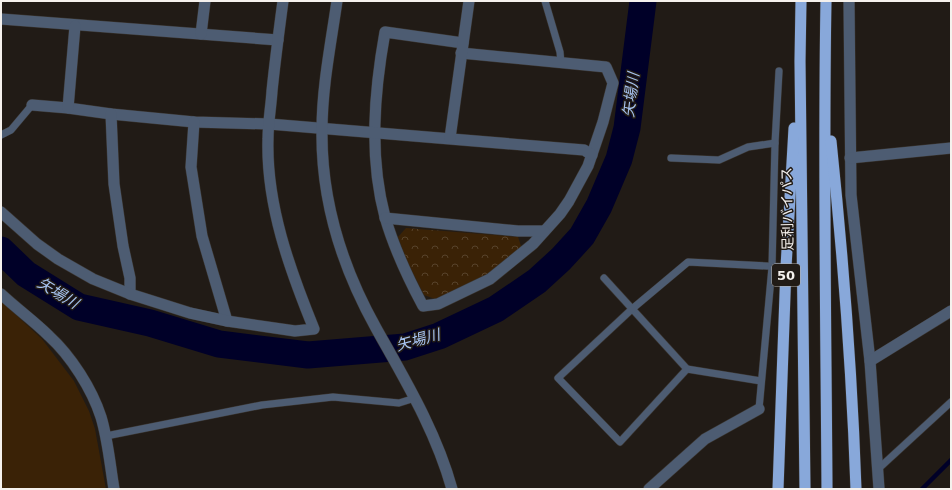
<svg xmlns="http://www.w3.org/2000/svg" width="952" height="490" viewBox="0 0 952 490" font-family="'DejaVu Sans','Noto Sans JP',sans-serif">
  <style>
    .green { fill: #3a2206 }
    .park { fill: url(#park-crowns) }
    .lines { fill: none; stroke-linecap: round; stroke-linejoin: round }
    .stream { stroke: #000028; stroke-width: 4.5 }
    .river { stroke: #000028; stroke-width: 27 }
    .service-casing { stroke: #3a3530; stroke-width: 8 }
    .minor-casing { stroke: #3a3530; stroke-width: 12 }
    .tertiary-casing { stroke: #3a3530; stroke-width: 12 }
    .trunk-casing { stroke: #3a3530; stroke-width: 12 }
    .service { stroke: #4d5c72; stroke-width: 7 }
    .minor { stroke: #4d5c72; stroke-width: 11 }
    .tertiary { stroke: #4d5c72; stroke-width: 11 }
    .trunk { stroke: #88a8da; stroke-width: 11 }
    .labels { text-anchor: middle; stroke-width: 3; stroke-linejoin: round; paint-order: stroke }
    .shield { fill: #211b16; stroke: #b5b1ac; stroke-width: 1 }
    .shield-label { font-size: 13px; font-weight: bold; fill: #f5f1ed }
    .street-label { font-size: 14px; fill: #f5f1ed; stroke: #211b16 }
    .water-label { font-size: 15px; font-style: italic; fill: #a7c3f1; stroke: #211b16 }
  </style>
  <defs>
    <pattern id="park-crowns" width="20" height="18" patternUnits="userSpaceOnUse"><rect width="20" height="18" fill="#3a2206"/><path d="M2 6a3 3 0 1 1 6 0M12 15a3 3 0 1 1 6 0" fill="none" stroke="#57432b"/></pattern>
  </defs>
  <rect width="100%" height="100%" fill="#211b16"/>
  <path class="green" d="M1,301L42,339L74,381L89,411L95,429L106,489H1Z"/>
  <path class="park" d="M406,228L518,237L522,249L486,276L435,299L424,295L407,261L398,237Z"/>
  <g class="lines">
    <path class="stream" d="M922,489L951,460"/>
    <path class="river" d="M1,250L26,274L79,307L150,323L219,344L308,355L405,347L439,336L496,309L537,281L561,259L582,236L599,206L619,159L627,128L643,1"/>
    <g class="service-casing">
      <g id="service">
        <path d="M545,1L560,52L561,63"/>
        <path d="M1,135L11,130L32,105"/>
        <path d="M671,158L719,160L748,147L775,143"/>
        <path d="M604,278L687,369L761,381"/>
        <path d="M687,369L620,442L558,378L632,309L688,262L786,267"/>
        <path d="M759,409L772,267L775,143L779,71"/>
        <path d="M106,436L262,405L333,397L399,403L415,398"/>
        <path d="M877,470L951,402"/>
      </g>
    </g>
    <g class="minor-casing">
      <g id="minor">
        <path d="M849,1L851,195L870,361L879,489"/>
        <path d="M1,19L278,40"/>
        <path d="M201,34L205,1"/>
        <path d="M461,53L606,67L613,83L603,122L588,166L569,201L560,214L533,244L490,279L438,304L423,306C408,278 394,248 385,217C369,157 374,93 385,32L463,43"/>
        <path d="M32,105L68,108L111,114L194,122L269,124L584,150L592,155"/>
        <path d="M68,108L75,26"/>
        <path d="M111,114L114,184L123,246L130,278V294"/>
        <path d="M194,122L191,167L202,236L227,321"/>
        <path d="M450,138L469,1"/>
        <path d="M850,158L951,148"/>
        <path d="M1,212L37,244L58,259L93,279L130,294L190,313L227,321L295,331L314,329C290,270 266,205 268,139C268,123 271,107 272,91C275,61 279,31 283,1"/>
        <path d="M385,218L518,231H544"/>
        <path d="M1,294C17,309 34,321 49,336C71,356 92,389 101,417C108,440 110,465 114,489"/>
        <path d="M870,361L951,311"/>
        <path d="M649,489L705,439L759,409"/>
      </g>
    </g>
    <g class="tertiary-casing">
      <path id="tertiary" d="M337,1C331,43 322,87 322,130C321,200 342,267 376,328C405,380 436,431 452,489"/>
    </g>
    <g class="trunk-casing">
      <g id="trunk">
        <path d="M801,1L800,61L805,489"/>
        <path d="M826,1C823,164 826,326 827,489"/>
        <path d="M831,141C843,256 852,373 856,489"/>
        <path d="M778,489L786,267L794,128"/>
      </g>
    </g>
    <use href="#service" class="service"/>
    <use href="#minor" class="minor"/>
    <use href="#tertiary" class="tertiary"/>
    <use href="#trunk" class="trunk"/>
  </g>
  <g class="labels">
    <rect class="shield" x="772" y="264" width="28" height="22" rx="3"/>
    <g class="shield-label">
      <text x="786" y="280">50</text>
    </g>
    <g class="street-label">
      <text transform="translate(787 209) rotate(-91)" y="5">足利バイパス</text>
    </g>
    <g class="water-label">
      <text transform="translate(631 95) rotate(-83)" y="5">矢場川</text>
      <text transform="translate(58 293) rotate(31)" y="5">矢場川</text>
      <text transform="translate(418 340) rotate(-15)" y="5">矢場川</text>
    </g>
  </g>
  <rect width="952" height="490" fill="none" stroke="#f5f1ed" stroke-width="4"/>
</svg>
